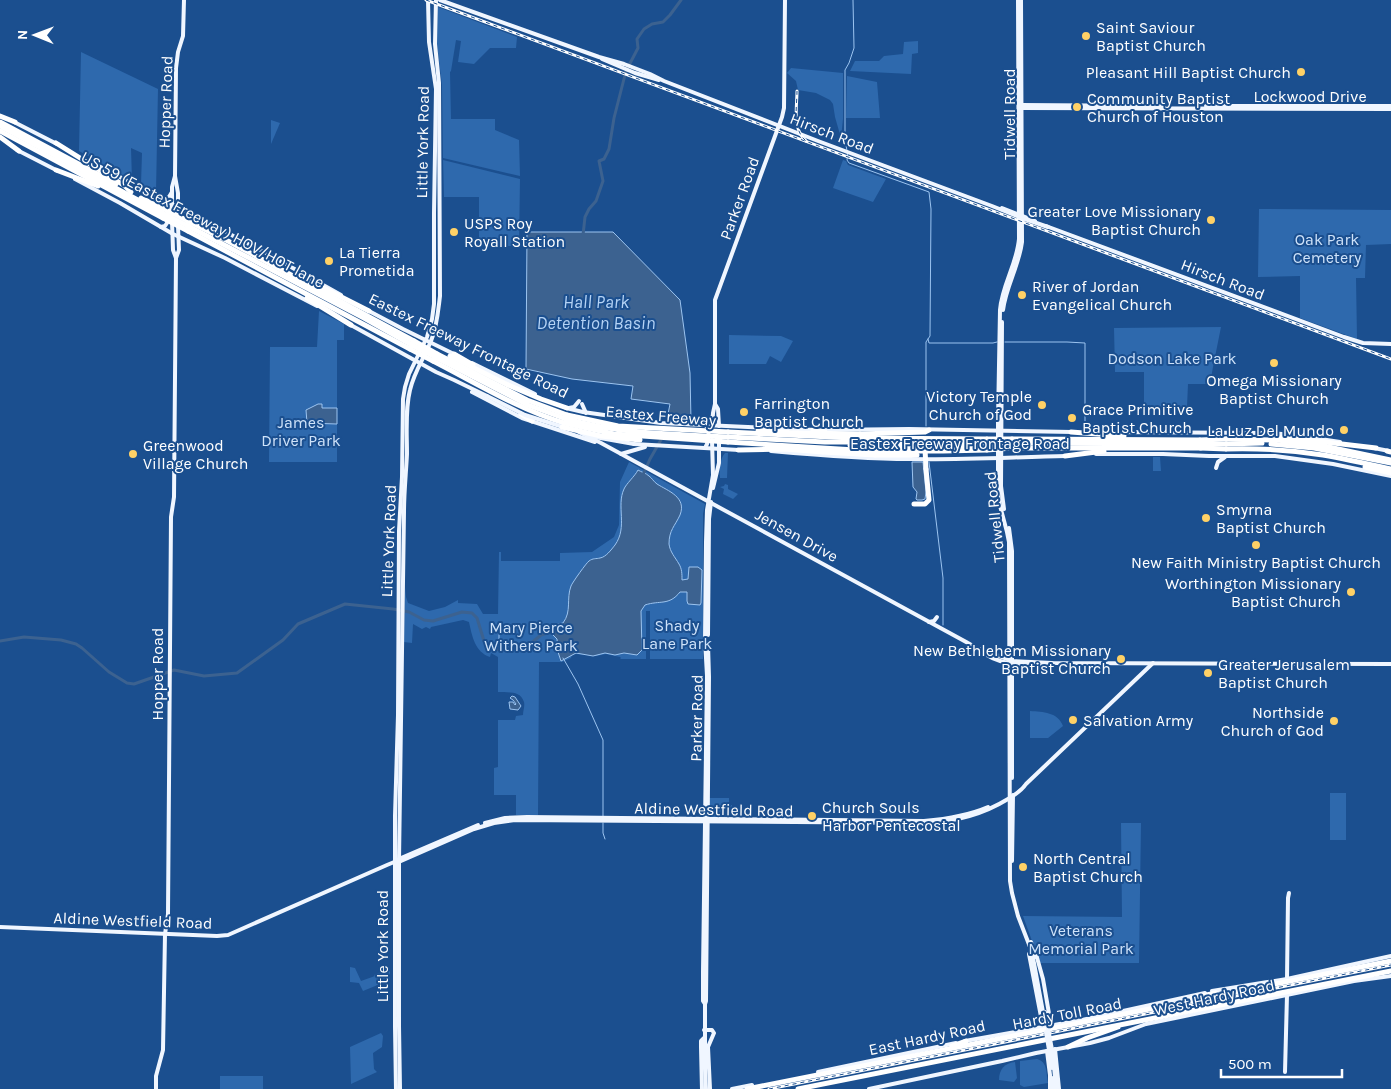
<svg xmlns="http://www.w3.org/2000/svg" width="1391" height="1089" viewBox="0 0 1391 1089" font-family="Karla,sans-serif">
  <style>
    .green { fill: #2e69ad }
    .water { fill: #3c6290; stroke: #9cc4f0 }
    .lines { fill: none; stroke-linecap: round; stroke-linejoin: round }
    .stream { stroke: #9cc4f0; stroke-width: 1 }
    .river { stroke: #3c6290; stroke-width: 3 }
    .major { stroke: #f0f6ff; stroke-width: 4 }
    .highway { stroke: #fff; stroke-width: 5 }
    .rail-casing { stroke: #fff; stroke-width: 3 }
    .rail { stroke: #1b4f8f; stroke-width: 1; stroke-dasharray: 4; stroke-linecap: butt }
    .major-bridge { stroke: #f0f6ff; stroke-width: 4 }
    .highway-bridge { stroke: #fff; stroke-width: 5 }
    .poi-dot { fill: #ffd166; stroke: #1b4f8f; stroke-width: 2 }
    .labels { text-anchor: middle; stroke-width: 4; stroke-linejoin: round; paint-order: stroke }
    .poi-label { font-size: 16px; fill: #fff; stroke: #1b4f8f; text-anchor: start }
    .street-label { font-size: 16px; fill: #fff; stroke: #1b4f8f }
    .park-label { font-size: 16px; fill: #cfe3fa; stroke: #1b4f8f }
    .water-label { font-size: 18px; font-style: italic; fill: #b5d3f5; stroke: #1b4f8f }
  </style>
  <rect width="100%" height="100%" fill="#1b4f8f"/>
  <g class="green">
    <path d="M438,7L517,37L516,48H490L474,64L458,62L461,41L456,40L451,71L450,72L451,119H495V130L519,140L520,176L443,158L442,85L437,44Z"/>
    <path d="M918,41V53L912,54L911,74L850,71L855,61H879L884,56L903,54L904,42Z"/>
    <path d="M81,52L158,89L156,192L141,184L142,153L131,148L132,180L79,151Z"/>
    <path d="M791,68L843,73V119L841,138L835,117L833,104L830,100L816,93L798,90L796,81L787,73Z"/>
    <path d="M847,76L877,82L880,118H846Z"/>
    <path d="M271,120L280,123L271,144Z"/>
    <path d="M443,160L520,179L519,246H479V197H444Z"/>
    <path d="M843,160L846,161L848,165L886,179L873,202L833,188Z"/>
    <path d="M1259,209L1391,210V244L1366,245L1365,278H1356L1357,339L1300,318V276L1258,277Z"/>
    <path d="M319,311L344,324V340H337V462H269L270,347H317Z"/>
    <path d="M1221,327L1213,367L1210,384H1188L1187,407H1144V372H1115L1114,328Z"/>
    <path d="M729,335L781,336L793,341L781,362L770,356L766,364H729Z"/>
    <path d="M725,453H728L727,478H720C719,470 720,458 725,453Z"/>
    <path d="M1153,457H1160L1161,471H1153Z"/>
    <path d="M629,462L705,504L703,514V659H650V611H646V659H620L621,658L620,657L606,654L596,656L576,654L572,655L571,658L562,662H539L538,815H516V795H494V768L498,767V720H515L516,716L523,715C523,711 525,706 524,702C520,690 508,693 498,692V657L491,653L490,657C475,652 472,636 469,622L463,620L431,627L430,629L426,627L422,629L413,624L412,643L404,642L405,587L406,597L408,603L429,611L445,607L458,600V603L477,604L483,614H498L499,552H501V561H560V553L592,552L614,537L619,525L620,482Z"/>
    <path d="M725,484L728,485V489L738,494L733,499L723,494L724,489L720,487L724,486Z"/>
    <path d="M1030,711C1043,712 1058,712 1063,726L1048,738H1030Z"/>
    <rect x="1330" y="793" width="16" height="47"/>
    <path d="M709,798H729V805H732L730,817H726V815L725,817H711V816L709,815Z"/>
    <path d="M1121,823H1141L1139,963H1040L1023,916L1122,917Z"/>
    <path d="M350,967L355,968L361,981L375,976L374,975L387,969L390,971V980L363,991L359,983L350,982Z"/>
    <path d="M381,1033L383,1036L382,1047L373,1053L374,1069L377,1072L351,1084L350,1047Z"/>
    <path d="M1037,1059C1048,1062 1046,1073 1048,1083L1024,1087L1020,1085V1061Z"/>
    <path d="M1015,1062L1017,1078L1014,1082L999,1080C999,1069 1005,1063 1015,1062Z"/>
    <rect x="220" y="1076" width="43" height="13"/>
  </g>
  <g class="water">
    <path d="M527,232H613L680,300L690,373L691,421H683L682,419L677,417L674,421H669L670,417L669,416L667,419L670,404L631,399L633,386L572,379L526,369Z"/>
    <path d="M318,404H322V408H337V424L307,423L306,410Z"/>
    <path d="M912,462H923L926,492L925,499L922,500H917L916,499L917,492L913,487Z"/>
    <path d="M638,470C641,472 646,473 649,476C652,478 653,481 657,484C668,491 687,497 680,515C675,526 669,530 669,544C670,552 675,557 679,564C682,569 682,574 682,580L688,579L689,567H698L702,570L701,603L700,605L688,604L687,601V592H680C669,606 660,600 645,605L641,611L642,650L637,655L624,653L615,655L605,653L593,656L576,653L561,661L558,652L557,639L553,635L552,629L554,625L563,623C572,611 566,599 571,586C572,583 587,562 589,561C593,558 596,559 600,558C606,557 611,550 615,545C628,527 616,506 624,489C626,484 635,476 638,470Z"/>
    <path d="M512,696L515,697L521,706L518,710L510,709L509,702H513L515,705L516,704L513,700L510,698Z"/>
  </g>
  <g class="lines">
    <g class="stream">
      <path d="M853,0L854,48L849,63L845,70V132C843,141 849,150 847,160L849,163L929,192L931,209L930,336L926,342V426"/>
      <path d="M928,339L929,343H993L997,342"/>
      <path d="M1005,342H1067L1085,343V429"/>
      <path d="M929,462L943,578V625"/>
      <path d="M499,628V647L505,648"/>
      <path d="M563,658L578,684L603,740V816"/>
      <path d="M603,823V833L605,839"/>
    </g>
    <g class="river">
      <path d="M583,235L585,217L589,209L596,201L603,181L599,161L604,159L609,149L614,118L626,71L638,48L637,39L644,29L652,24L663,22L670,15L681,0"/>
      <path d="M642,477L650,459L662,438"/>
      <path d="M0,641L24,637L61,640L76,644L82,648L109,672L127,683L134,684L174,670L204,676L237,673L283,640L298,624L345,604L393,609L409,612L424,620L433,621L462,612L472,613L477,618L484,641L489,647L495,649L501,650L529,645L541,635L556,630"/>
    </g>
    <g class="major">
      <path d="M440,0L599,57L624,64L650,74L664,81L818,141L992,206L1022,218L1048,227"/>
      <path d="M1018,0L1019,239C1017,264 1002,285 1000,310L998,420V490L999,502L1007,532L1009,542L1010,881L1012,893L1018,916L1030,947L1034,963L1043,1012"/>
      <path d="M602,59L635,73L659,80"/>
      <path d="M1021,105L1162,106"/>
      <path d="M1206,106H1391"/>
      <path d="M1021,108L1391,109"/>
      <path d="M14,122L57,144"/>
      <path d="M17,150L58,171"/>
      <path d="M89,161L266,253L341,295"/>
      <path d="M75,179L120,203L173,234L225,258L317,306"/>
      <path d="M162,200L169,197L172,192"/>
      <path d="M1002,208L1035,221"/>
      <path d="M178,209V193L175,176L176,68L178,52L183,36L184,0"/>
      <path d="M172,214V187L175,176"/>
      <path d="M1046,226L1344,337L1363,343L1391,344"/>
      <path d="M161,227L165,226L167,223L168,207L166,203"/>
      <path d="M176,258L179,250L178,226"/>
      <path d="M367,310L403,329L456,355"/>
      <path d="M1003,310C1006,286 1019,266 1022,242L1021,0"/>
      <path d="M1002,322L1001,486L1004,509"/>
      <path d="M349,324L436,372L454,380L487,396"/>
      <path d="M472,363L535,394"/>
      <path d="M472,392L522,418L595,442"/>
      <path d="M582,404L586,413"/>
      <path d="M715,404L718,409L719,426"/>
      <path d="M566,408L583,412L661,423L815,430"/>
      <path d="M569,408L574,407L579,401"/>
      <path d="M712,428L713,413L715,404V300L782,117L784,108L785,0"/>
      <path d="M822,430L909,429L1073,432"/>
      <path d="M579,432L601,443L968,643C974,646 979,651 985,654C1004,666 1030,667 1052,663"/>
      <path d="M1105,432L1269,433L1294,435L1340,442"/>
      <path d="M634,444L739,450"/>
      <path d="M705,448C709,442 709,434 708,427L705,425L712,417"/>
      <path d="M1374,448L1389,451"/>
      <path d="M771,451C817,455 863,459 909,459C962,460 1014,457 1066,456"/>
      <path d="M621,454L645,447"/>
      <path d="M1096,454H1163L1209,456H1275L1333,464L1391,476"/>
      <path d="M1216,468L1218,462L1225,457"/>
      <path d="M713,488L719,463V440"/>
      <path d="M1009,528L1012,551V778"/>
      <path d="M929,622L934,621L937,617"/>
      <path d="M708,635L709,519L711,502"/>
      <path d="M980,649L1013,661L1052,663L1391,664"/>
      <path d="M485,823L505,818L527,817L924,821C946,819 967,816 988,807"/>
      <path d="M399,860L401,858L478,825"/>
      <path d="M1012,861L1013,795"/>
      <path d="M0,927L217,936L228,935L387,865L399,860L401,861L474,829L494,823L515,820L924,823C954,822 982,815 1008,799C1015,795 1022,790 1026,784L1153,663"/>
      <path d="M1031,942L1035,957"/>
      <path d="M1029,954L1043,1027"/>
      <path d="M1036,954L1043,979L1051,1025"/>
      <path d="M1287,979L1288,898L1289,893"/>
      <path d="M1212,991L1287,979L1391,956"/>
      <path d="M705,1004L703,1001V972L707,676L705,640L706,542L707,510L713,475L712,440"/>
      <path d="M704,1030H712L714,1033L708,1047L710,1089"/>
      <path d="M965,1041L1082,1020L1205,993"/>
      <path d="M1055,1049L1059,1089"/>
      <path d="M1047,1051L1050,1075V1089"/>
      <path d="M1053,1055L1056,1089"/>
      <path d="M1050,1056L1052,1068"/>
      <path d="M818,1072L956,1043"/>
      <path d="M1285,1072L1287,995"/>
      <path d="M1053,1078V1089"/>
      <path d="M156,1089V1076L163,1050L165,934L168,914L171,517L174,497L176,258L173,250L172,221"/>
      <path d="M396,1089L395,1027V816L398,715L399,531L402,477L403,399L405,387L409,374L427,337L432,319L434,304V213L436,89L429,42L428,0"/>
      <path d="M400,1089L399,1026V860L404,512C404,492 406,474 407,454C407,433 405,410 410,390C414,372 424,358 431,341C437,327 438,312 440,296L439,83L435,44L436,0"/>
      <path d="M702,1089L701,1047V1041L704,1038"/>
      <path d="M706,1089L705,1069V1004L706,1001L709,677L708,644"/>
      <path d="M732,1089L752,1085"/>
      <path d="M869,1089L1002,1061L1036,1053L1090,1043L1109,1038L1146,1024L1180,1017L1354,981L1391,976"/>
    </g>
    <g class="highway">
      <path d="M0,116L15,122"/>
      <path d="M0,122L116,184"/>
      <path d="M0,126L162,213"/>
      <path d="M0,131L163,218"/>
      <path d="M0,137L19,151"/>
      <path d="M56,143L125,186L131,192"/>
      <path d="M56,170L98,186"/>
      <path d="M141,198L162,208"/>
      <path d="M188,221L226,240L414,341"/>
      <path d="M188,226L364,318L412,345"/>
      <path d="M188,231L410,349"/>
      <path d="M298,275L369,311"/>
      <path d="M307,298L351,325"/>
      <path d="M437,354L527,400L567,415"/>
      <path d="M454,354L473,365"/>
      <path d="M435,357L528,405L566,419"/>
      <path d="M433,361C476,383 518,409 564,423"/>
      <path d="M508,385L541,399L567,408"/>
      <path d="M521,414L532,421"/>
      <path d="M813,430L825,432"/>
      <path d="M758,431L798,433"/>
      <path d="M728,432L852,438L987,439"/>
      <path d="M1071,432L1124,436"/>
      <path d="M860,434L925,432L929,430"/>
      <path d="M728,437L825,442H896"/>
      <path d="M1273,437L1299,439L1376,448"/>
      <path d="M1012,439L1200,440"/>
      <path d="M1226,439L1277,440L1319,445L1391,460"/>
      <path d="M728,442L871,451H943L987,450"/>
      <path d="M942,443H987"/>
      <path d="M1012,443L1201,444"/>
      <path d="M1226,444L1262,443"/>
      <path d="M1271,444L1314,448L1391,463"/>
      <path d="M850,445L914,447L976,446"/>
      <path d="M1012,448H1201"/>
      <path d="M1226,449C1258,448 1291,450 1323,455C1345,459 1368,464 1391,469"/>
      <path d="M738,450L784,449L823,452"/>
      <path d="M1387,451L1391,452"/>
      <path d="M875,455H917"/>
      <path d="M1065,456L1104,451"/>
      <path d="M1365,467L1391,473"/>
      <path d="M914,504H925L929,500L926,469"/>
      <path d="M1192,998L1216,993"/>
      <path d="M952,1046L966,1041"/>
      <path d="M1068,1047L1087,1038L1118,1027"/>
      <path d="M747,1089L1391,961"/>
      <path d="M798,1089L1391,971"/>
    </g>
    <g class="rail-casing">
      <g id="rail">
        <path d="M426,0L1391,359"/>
        <path d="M797,91C797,107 792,129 806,141"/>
        <path d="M769,1089L1391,965"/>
      </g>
    </g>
    <use href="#rail" class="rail"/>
    <g class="major-bridge">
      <path d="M487,396L525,415L563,427"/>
      <path d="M589,436L634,444"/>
      <path d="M1045,1012L1053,1055"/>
      <path d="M1046,1032L1050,1056"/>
    </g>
    <g class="highway-bridge">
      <path d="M162,208L188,221"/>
      <path d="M162,213L188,226"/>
      <path d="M163,218L188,231"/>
      <path d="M414,341L437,354"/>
      <path d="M412,345L435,357"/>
      <path d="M410,349L433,361"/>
      <path d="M450,356L508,385"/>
      <path d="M567,415L618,426L728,432"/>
      <path d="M566,419C619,434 674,434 728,437"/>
      <path d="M564,423L614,434L728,442"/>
      <path d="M562,427L601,436L640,440"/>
      <path d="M798,433L860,434"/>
      <path d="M987,439H1012"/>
      <path d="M1200,440L1226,439"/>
      <path d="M893,444L922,445L925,449L926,469"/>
      <path d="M1201,444H1226"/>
      <path d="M987,445L1012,444"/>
      <path d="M1201,448L1226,449"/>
      <path d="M924,449L928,445L947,444"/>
      <path d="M987,450L1012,448"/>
      <path d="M823,452L875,455"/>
    </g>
  </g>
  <g class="poi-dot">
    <circle cx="1086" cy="36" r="5"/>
    <circle cx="1301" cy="72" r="5"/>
    <circle cx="1077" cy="107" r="5"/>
    <circle cx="1211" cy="220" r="5"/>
    <circle cx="454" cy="232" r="5"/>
    <circle cx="329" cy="261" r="5"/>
    <circle cx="1022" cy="295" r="5"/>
    <circle cx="1274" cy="363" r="5"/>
    <circle cx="1042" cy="405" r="5"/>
    <circle cx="744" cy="412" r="5"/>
    <circle cx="1072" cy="418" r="5"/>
    <circle cx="1344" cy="430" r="5"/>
    <circle cx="133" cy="454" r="5"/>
    <circle cx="1206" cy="518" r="5"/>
    <circle cx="1256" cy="545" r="5"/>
    <circle cx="1351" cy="592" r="5"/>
    <circle cx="1121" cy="659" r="5"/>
    <circle cx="1208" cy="673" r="5"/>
    <circle cx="1073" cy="720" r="5"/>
    <circle cx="1334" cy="721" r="5"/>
    <circle cx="812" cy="816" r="5"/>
    <circle cx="1023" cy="867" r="5"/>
  </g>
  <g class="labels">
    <g class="poi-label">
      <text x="1096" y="33">Saint Saviour<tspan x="1096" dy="18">Baptist Church</tspan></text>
      <text x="1291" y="78" text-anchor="end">Pleasant Hill Baptist Church</text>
      <text x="1087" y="104">Community Baptist<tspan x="1087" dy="18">Church of Houston</tspan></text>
      <text x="1201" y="217" text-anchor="end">Greater Love Missionary<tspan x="1201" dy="18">Baptist Church</tspan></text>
      <text x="464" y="229">USPS Roy<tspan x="464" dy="18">Royall Station</tspan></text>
      <text x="339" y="258">La Tierra<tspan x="339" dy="18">Prometida</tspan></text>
      <text x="1032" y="292">River of Jordan<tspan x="1032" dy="18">Evangelical Church</tspan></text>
      <text x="1274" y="386" text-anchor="middle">Omega Missionary<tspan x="1274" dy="18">Baptist Church</tspan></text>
      <text x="1032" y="402" text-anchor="end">Victory Temple<tspan x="1032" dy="18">Church of God</tspan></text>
      <text x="754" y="409">Farrington<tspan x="754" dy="18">Baptist Church</tspan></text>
      <text x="1082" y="415">Grace Primitive<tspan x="1082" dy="18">Baptist Church</tspan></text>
      <text x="1334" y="436" text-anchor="end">La Luz Del Mundo</text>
      <text x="143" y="451">Greenwood<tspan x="143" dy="18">Village Church</tspan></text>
      <text x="1216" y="515">Smyrna<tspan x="1216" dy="18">Baptist Church</tspan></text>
      <text x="1256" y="568" text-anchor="middle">New Faith Ministry Baptist Church</text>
      <text x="1341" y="589" text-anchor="end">Worthington Missionary<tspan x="1341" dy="18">Baptist Church</tspan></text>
      <text x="1111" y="656" text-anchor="end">New Bethlehem Missionary<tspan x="1111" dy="18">Baptist Church</tspan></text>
      <text x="1218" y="670">Greater Jerusalem<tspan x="1218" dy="18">Baptist Church</tspan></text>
      <text x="1324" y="718" text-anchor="end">Northside<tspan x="1324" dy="18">Church of God</tspan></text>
      <text x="1083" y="726">Salvation Army</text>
      <text x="822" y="813">Church Souls<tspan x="822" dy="18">Harbor Pentecostal</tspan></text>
      <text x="1033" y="864">North Central<tspan x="1033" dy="18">Baptist Church</tspan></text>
    </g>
    <g class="street-label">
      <text x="1310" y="102">Lockwood Drive</text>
      <text transform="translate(165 102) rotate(-88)" y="6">Hopper Road</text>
      <text transform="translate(1009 114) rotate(-90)" y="6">Tidwell Road</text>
      <text transform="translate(832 133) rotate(21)" y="6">Hirsch Road</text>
      <text transform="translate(422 142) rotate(-89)" y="6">Little York Road</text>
      <text transform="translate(739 198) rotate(-70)" y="6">Parker Road</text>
      <text transform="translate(203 219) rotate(28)" y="6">US 59 (Eastex Freeway) HOV/HOT lane</text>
      <text transform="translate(1223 279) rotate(21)" y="6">Hirsch Road</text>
      <text transform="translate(469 345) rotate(26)" y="6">Eastex Freeway Frontage Road</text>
      <text transform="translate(661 415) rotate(5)" y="6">Eastex Freeway</text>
      <text x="960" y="449">Eastex Freeway Frontage Road</text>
      <text transform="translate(994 517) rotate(-96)" y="6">Tidwell Road</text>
      <text transform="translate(797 535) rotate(29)" y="6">Jensen Drive</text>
      <text transform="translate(388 541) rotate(-88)" y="6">Little York Road</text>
      <text transform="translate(157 674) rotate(-90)" y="6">Hopper Road</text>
      <text transform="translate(696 718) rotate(-89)" y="6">Parker Road</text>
      <text transform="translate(714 809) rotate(1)" y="6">Aldine Westfield Road</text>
      <text transform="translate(133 920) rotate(2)" y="6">Aldine Westfield Road</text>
      <text transform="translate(382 946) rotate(-90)" y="6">Little York Road</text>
      <text transform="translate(1214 997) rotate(-12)" y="6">West Hardy Road</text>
      <text transform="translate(1067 1013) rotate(-11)" y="6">Hardy Toll Road</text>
      <text transform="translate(927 1037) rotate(-12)" y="6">East Hardy Road</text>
    </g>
    <g class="park-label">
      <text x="1327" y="245">Oak Park<tspan x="1327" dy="18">Cemetery</tspan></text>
      <text x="1172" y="364">Dodson Lake Park</text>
      <text x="301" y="428">James<tspan x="301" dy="18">Driver Park</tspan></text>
      <text x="677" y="631">Shady<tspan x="677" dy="18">Lane Park</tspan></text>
      <text x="531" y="633">Mary Pierce<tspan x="531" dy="18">Withers Park</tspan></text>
      <text x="1081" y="936">Veterans<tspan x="1081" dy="18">Memorial Park</tspan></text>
    </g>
    <g class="water-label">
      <text x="596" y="308">Hall Park<tspan x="596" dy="21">Detention Basin</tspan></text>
    </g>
  </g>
  <g transform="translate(35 35) rotate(271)" stroke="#1b4f8f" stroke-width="4" paint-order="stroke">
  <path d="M0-4L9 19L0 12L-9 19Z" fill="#ffffff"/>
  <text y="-8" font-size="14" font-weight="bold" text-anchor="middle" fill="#ffffff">N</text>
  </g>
  <path d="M1221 1069v8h121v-8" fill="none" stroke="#ffffff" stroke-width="2.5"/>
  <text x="1228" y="1069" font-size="15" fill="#ffffff" stroke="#1b4f8f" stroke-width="4" paint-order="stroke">500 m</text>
</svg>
